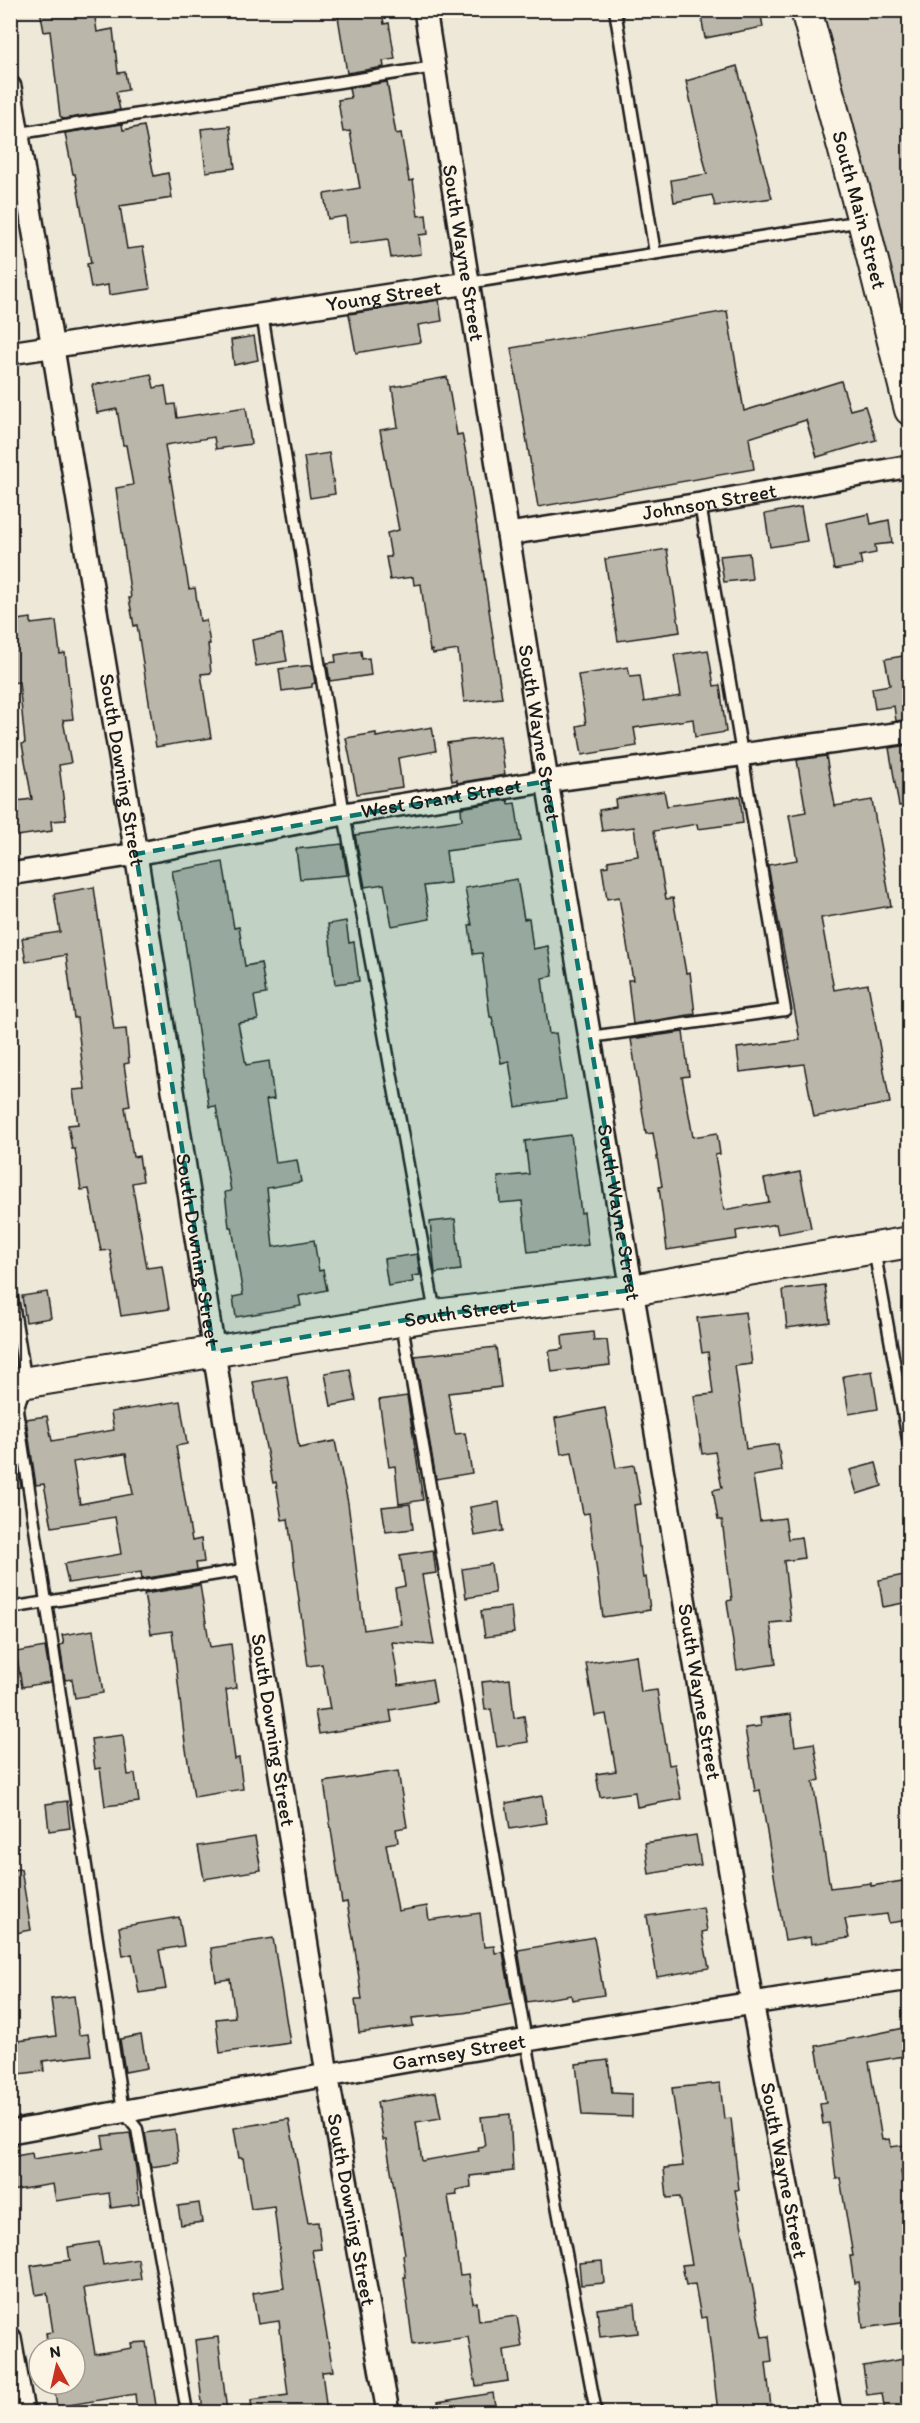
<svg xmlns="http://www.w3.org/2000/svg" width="920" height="2423" viewBox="0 0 920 2423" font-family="Itim,sans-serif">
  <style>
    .green { fill: #cfcabd; stroke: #76736c; stroke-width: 1.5 }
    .building { fill: #bab6aa; stroke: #1c1c1c; stroke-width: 1.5; fill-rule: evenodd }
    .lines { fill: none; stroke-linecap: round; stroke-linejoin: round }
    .lane-casing { stroke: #1c1c1c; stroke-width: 15 }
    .street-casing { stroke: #1c1c1c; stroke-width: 26 }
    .secondary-casing { stroke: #1c1c1c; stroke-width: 34 }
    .lane { stroke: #fcf5e5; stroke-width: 10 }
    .street { stroke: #fcf5e5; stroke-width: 21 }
    .secondary { stroke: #fcf5e5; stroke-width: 30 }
    .marked { fill: #0f766e; fill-opacity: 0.2; stroke: #0f766e; stroke-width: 4.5; stroke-dasharray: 12 8; stroke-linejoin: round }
    .labels { text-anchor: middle; stroke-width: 6; stroke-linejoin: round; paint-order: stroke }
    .street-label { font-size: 21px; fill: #1c1c1c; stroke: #fcf5e5 }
  </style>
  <rect width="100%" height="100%" fill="#eee8d9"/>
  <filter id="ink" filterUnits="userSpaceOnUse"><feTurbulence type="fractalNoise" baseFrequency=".0167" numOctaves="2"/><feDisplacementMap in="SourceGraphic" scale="12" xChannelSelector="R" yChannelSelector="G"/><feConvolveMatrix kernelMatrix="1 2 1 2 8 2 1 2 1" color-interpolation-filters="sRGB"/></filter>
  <g filter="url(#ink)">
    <path class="green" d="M806,11H909V360Z"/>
    <g class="building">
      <path d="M40,10H94L97,32L113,29L118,73L125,72L128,90L116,92L120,110L63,119L60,116L50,31L44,32Z"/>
      <path d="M337,10H382L384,24L389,23L395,59L383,61L384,67L347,73Z"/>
      <path d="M700,10H760L763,27L705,38Z"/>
      <path d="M737,66L772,198L715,206L712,195L674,202L671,180L707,174L686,81Z"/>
      <path d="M387,82L396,134L401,133L409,181L413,180L418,216L426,215L428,234L419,235L421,254L391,258L388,239L349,244L346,216L328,219L324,194L360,188L350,131L343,132L338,100L351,98L349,88Z"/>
      <path d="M122,124L123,130L144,126L154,176L168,173L172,198L120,206L127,249L143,247L150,289L109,295L108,285L91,288L87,264L91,263L75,174H73L65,133Z"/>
      <path d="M230,126L235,168L206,172L201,129Z"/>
      <path d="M439,300L442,321L418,325L421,342L356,353L349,314Z"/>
      <path d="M727,311L744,411L841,381L850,410L865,406L876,440L817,457L806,420L749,438L754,469L538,507L511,348Z"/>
      <path d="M254,336L258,360L234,365L231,340Z"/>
      <path d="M151,374L154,388L165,386L168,405L175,404L177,418L246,407L251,444L216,449L214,437L165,445L189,589L195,588L200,621L206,620L210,644H208L211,673L201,674L211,738L156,747L137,625L134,626L129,598H131L116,488L133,485L126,445H123L117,409L97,413L92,385Z"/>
      <path d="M447,377L457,435L462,434L466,454L502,698L464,702L458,650L433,654L432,650L430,651L421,584L414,585L413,577L390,580L386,557H391L387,533L399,530L380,430L398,427L392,387Z"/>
      <path d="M329,453L335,494L310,498L304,457Z"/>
      <path d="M801,507L807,541L770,547L765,514Z"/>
      <path d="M869,514L871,524L889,520L892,543L875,545L876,553L860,556L862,565L834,570L826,523Z"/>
      <path d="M667,549L680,632L618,641L605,559Z"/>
      <path d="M749,553L752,579L724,582L720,556Z"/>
      <path d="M31,618V624L56,621L60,654L65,653L73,719L63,720L71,763L59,765L66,820L51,821L52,831L10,837V802L32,799L22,744L25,743L19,682L10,683V621Z"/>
      <path d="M282,634L287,661L256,666L252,640Z"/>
      <path d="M708,650L714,686L720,685L726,732L695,737L693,719L634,728L637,746L582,755L577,726L586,724L578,675L628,667L630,677L640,676L644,702L681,696L674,655Z"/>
      <path d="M361,651L362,659L369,658L371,675L330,681L327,663L336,662L335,655Z"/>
      <path d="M909,655V719L896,721L894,706L875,709L872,688L890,685L885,659Z"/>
      <path d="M312,665L315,683L312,684V687L282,691L279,669Z"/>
      <path d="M432,727L436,751L398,758L402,787L357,794L346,738L376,733V737Z"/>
      <path d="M500,736L505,775L457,783V780L452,781L447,743Z"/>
      <path d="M909,745V805L899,806L889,748Z"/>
      <path d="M826,756L835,806L872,800L891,906L821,918L834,990L868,984L890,1103L814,1117L804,1064L740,1072L737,1048L800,1040L768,865L797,860L789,815L806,812L797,760Z"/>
      <path d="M664,791L667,806L740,796L743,823L698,829L697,824L654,831L666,899L673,898L686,973L690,972L695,1014L633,1024L628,980H633L619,897L607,899L602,867L608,866V861L638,856L634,827L602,831L599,810L616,807L615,799Z"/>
      <path d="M508,800L509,804L515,803L521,841L446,851L450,883L424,886L430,919L392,926L384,884L365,887L355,835L462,820L461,808Z"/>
      <path d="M342,844L347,875L300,879L296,849Z"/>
      <path d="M223,862L234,928L239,927L245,966L261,963L266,994L254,996L258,1020L238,1023L246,1065L269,1061L274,1099L266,1100L276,1163L297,1160L301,1182L267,1188L273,1247L314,1240L319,1271L323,1270L327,1290L299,1296L301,1306L236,1317L233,1297L243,1295L232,1227H229L225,1192L231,1191L216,1106L209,1107L182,922L172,871Z"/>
      <path d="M517,879L524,919L529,918L533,949L548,946L553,976L542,978L549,1034L556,1033L566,1099L516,1107L509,1061L501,1063L492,1017H490L482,953L473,954L469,925H472L465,888Z"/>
      <path d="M94,887L114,1030L126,1029L129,1063L124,1064L130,1106L125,1107L133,1157L139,1156L143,1181L132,1183L147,1268L162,1266L169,1309L121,1316L110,1250L101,1251L89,1189L81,1190L75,1149H72L68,1125L78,1124L73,1090L85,1089L77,1018H74L66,955L26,962L22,938L60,932L54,894Z"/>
      <path d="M346,921L349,943L354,942L359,981L335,984L328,924Z"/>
      <path d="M683,1032L689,1076L682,1077L693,1137L717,1133L720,1154L715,1155L724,1210L769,1202L764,1179L800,1172L811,1228L778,1234L776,1224L736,1231L737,1239L667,1250L659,1187L662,1186L653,1133L646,1134L631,1039Z"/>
      <path d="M571,1135L581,1213L584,1212L588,1245L528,1252L522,1201L500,1203L498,1177L529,1174L525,1141Z"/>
      <path d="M455,1219L461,1270L435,1273L430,1222Z"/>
      <path d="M417,1254L420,1275L412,1276L413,1282L388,1286L384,1259Z"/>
      <path d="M825,1285L830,1322L787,1328L783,1290Z"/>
      <path d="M47,1292L51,1318L26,1322L22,1296Z"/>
      <path d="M745,1312L752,1364L735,1366L746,1449L778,1444L782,1471L753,1476L760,1521L785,1518L788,1539L801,1537L804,1558L784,1561L791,1621L770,1623L776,1664L737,1670L727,1601L732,1600L722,1520H718L713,1490L722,1488L715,1452L702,1454L694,1396L713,1394L708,1352L702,1353L697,1318Z"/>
      <path d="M593,1332L594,1341L607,1340L610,1365L552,1372L549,1351L563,1349L562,1336Z"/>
      <path d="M496,1347L501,1387L448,1393L455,1434L465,1433L472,1473L436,1479L415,1356Z"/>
      <path d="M350,1369L356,1401L331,1406L325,1373Z"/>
      <path d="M872,1371L878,1409L849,1414L843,1376Z"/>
      <path d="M287,1376L299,1448L335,1441L348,1503L364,1630L401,1624L395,1588L405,1586L400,1555L433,1550L436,1573L422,1575L434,1645L392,1642L399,1685L432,1679L436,1702L390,1710L392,1722L319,1734L315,1711L330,1709L322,1664L308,1666L288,1519L282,1520L276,1482L273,1483L253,1382Z"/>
      <path d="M407,1396L423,1500L399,1504L395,1466L389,1467L379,1400Z"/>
      <path d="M180,1401L187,1444L176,1446L192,1541L201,1539L204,1562L196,1563L197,1570L142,1579L141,1572L68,1583L64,1564L121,1554L115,1517L52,1527L44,1484L36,1485L26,1419L47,1416L52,1441L114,1430L111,1412ZM124,1454H126L133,1494L80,1504L73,1462Z"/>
      <path d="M605,1408L616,1468L634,1465L641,1504L634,1505L643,1578L646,1577L650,1610L603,1617L589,1513L583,1514L572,1452L561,1454L555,1418Z"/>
      <path d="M10,1421L21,1487L10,1489Z"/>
      <path d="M876,1463L882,1486L857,1494L850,1470Z"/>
      <path d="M499,1502L503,1531L475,1536L470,1507Z"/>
      <path d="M410,1504L413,1529L386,1532L382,1507Z"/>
      <path d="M491,1564L495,1593L466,1598L462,1569Z"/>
      <path d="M909,1574V1602L883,1607L879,1580Z"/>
      <path d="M200,1585L210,1647L231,1644L236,1688L226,1690L235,1759L239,1758L243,1789L194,1797L185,1743L172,1631L151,1634L144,1594Z"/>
      <path d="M511,1607L514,1633L485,1637L481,1611Z"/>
      <path d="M93,1630L103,1693L75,1698L72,1679L65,1680L60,1645L64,1644L62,1635Z"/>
      <path d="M45,1647L51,1682L22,1687L16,1652Z"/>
      <path d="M636,1655L641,1692L657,1690L669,1765L675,1764L681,1799L637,1807L635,1792L600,1797L596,1774L616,1771L606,1714L595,1716L586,1663Z"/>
      <path d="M510,1679L514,1718L524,1716L528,1742L497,1747L491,1709L485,1710L482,1682Z"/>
      <path d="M791,1714L795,1746L814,1743L820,1780L813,1782L830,1888L871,1883V1886L909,1880V1920L889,1923L887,1914L845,1919L849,1938L811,1944L810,1937L785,1941L760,1790L755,1791L745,1728L761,1726L760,1718Z"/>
      <path d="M123,1735L128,1775L135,1774L139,1802L105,1806L100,1768L95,1769L91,1739Z"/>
      <path d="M398,1771L407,1827L396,1829L398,1842L386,1844L398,1911L427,1906L429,1920L480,1913L484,1947L494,1946L495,1953L503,1952L512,2004L463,2013L412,2018L413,2026L359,2033L355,2000H362L355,1949L347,1902L342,1903L324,1782Z"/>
      <path d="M542,1796L547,1823L510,1829L506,1803Z"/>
      <path d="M67,1801L70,1828L49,1831L46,1804Z"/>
      <path d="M696,1835L701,1865L649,1874L645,1843Z"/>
      <path d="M255,1837L261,1870L204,1879L198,1846Z"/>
      <path d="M21,1869L31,1930L10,1934V1870Z"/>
      <path d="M703,1907L707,1931L702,1932L709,1968L657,1977L647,1916Z"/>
      <path d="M179,1917L184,1946L159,1950L166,1989L139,1993L132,1954L123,1956L119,1927Z"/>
      <path d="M594,1937L604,1995L572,2000L571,1995L527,2002L518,1950Z"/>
      <path d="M273,1938L290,2043L220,2053L216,2019L235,2017L230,1979L216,1981L211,1948Z"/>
      <path d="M74,1996L79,2035L88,2034L91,2055L43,2061L44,2071L10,2075V2042L56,2036L51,1999Z"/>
      <path d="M909,2027V2055L869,2062L882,2140L889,2139L891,2147L904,2145L907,2170L901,2171L909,2227V2322L863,2328L858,2282L854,2283L850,2256H853L840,2178L836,2179L829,2123L823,2124L820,2104L826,2103L816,2046Z"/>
      <path d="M141,2035L147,2068L125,2072L120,2039Z"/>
      <path d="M608,2060L612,2093L632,2094V2117L582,2115L576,2064Z"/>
      <path d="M720,2083L724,2119L731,2118L739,2190H735L751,2279L762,2337L769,2336L772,2362L766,2363L771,2407L728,2412H718L707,2317L701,2318L695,2284L686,2285L682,2265L692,2264L680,2197L667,2198L664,2168L683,2166L672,2088Z"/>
      <path d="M436,2092L441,2118L416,2122L422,2161L479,2151L478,2147L485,2146L481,2117L510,2114L513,2171L470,2176L471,2187L456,2190L457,2195L448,2196L460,2275L469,2274L473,2303L477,2302L479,2321L517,2316L522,2347L504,2350L508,2381L476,2386L468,2337L413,2345L404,2277H406L403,2255L405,2254L386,2140H383L377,2102Z"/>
      <path d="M289,2119L308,2223L318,2222L321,2249L312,2250L333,2371L322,2372L327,2412H252L251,2400L288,2395L279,2321L258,2324L253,2293L284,2288L274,2206L251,2209L243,2158H239L234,2128Z"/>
      <path d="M175,2129L179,2163L151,2167L145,2133Z"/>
      <path d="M130,2133L136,2169L139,2204L111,2208L109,2193L56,2201L53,2184L10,2191V2157L32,2153L33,2159L104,2148L102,2136Z"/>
      <path d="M199,2203L202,2222L181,2225L178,2206Z"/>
      <path d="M99,2242L103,2265L138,2259L141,2279L84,2288L95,2354L132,2348L131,2343L146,2342L157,2412H137L135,2394L57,2407L54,2384H75V2348H48L46,2333L53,2332L47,2293L36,2295L31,2266L70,2260L68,2247Z"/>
      <path d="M602,2261L604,2283L581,2285L579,2263Z"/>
      <path d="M635,2304L638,2333L600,2337L597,2309Z"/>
      <path d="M218,2337L227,2412H203L195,2340Z"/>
      <path d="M909,2358V2410L885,2412L882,2393L867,2395L863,2366Z"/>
      <path d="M493,2393L496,2412H439L438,2402Z"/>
    </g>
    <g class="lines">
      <g class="lane-casing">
        <g id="lane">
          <path d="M615,10L655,253"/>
          <path d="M14,134L434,67"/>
          <path d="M468,283L862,221"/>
          <path d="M262,314L344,814L435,1313"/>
          <path d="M590,1037L785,1010L700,504"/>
          <path d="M874,1249L910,1451"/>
          <path d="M10,1285L26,1383L17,1410L123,2111L137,2129L187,2412"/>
          <path d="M402,1324L526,2041L596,2412"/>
          <path d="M10,1608L248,1569"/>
        </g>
      </g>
      <g class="street-casing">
        <g id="street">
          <path id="s1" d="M425,10L547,781L632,1290L752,2002L830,2412"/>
          <path id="s2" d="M10,87L136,854L327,2074L388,2412"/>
          <path id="s3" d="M10,353L468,283"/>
          <path id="s4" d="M508,534L700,504L910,466"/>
          <path id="s5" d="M10,874L136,854L344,814L547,781L910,732"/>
          <path id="s6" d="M10,2132C310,2078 609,2023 910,1979"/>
          <path d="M10,2338L23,2412"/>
        </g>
      </g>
      <g class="secondary-casing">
        <g id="secondary">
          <path id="s7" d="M806,10L863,221L910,410"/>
          <path id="s8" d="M10,1385L436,1315L632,1290L910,1242"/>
        </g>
      </g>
      <use href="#lane" class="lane"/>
      <use href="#street" class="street"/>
      <use href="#secondary" class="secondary"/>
    </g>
  </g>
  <path class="marked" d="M547,781L632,1290L436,1315L214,1352L136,854Z"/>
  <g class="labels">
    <g class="street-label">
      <text dy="7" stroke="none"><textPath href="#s7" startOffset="207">South Main Street</textPath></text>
      <text dy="7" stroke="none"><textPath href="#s1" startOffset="246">South Wayne Street</textPath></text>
      <text dy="7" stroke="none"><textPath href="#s3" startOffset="378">Young Street</textPath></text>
      <text dy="7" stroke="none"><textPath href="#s4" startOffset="204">Johnson Street</textPath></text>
      <text dy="7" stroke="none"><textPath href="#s1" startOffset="732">South Wayne Street</textPath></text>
      <text dy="7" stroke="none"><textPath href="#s2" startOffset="692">South Downing Street</textPath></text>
      <text dy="7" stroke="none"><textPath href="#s5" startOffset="438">West Grant Street</textPath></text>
      <text dy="7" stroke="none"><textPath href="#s1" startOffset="1218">South Wayne Street</textPath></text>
      <text dy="7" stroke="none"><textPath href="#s2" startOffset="1178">South Downing Street</textPath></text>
      <text dy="7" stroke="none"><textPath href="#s8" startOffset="456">South Street</textPath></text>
      <text dy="7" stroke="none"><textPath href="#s1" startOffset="1704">South Wayne Street</textPath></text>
      <text dy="7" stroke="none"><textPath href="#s2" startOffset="1664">South Downing Street</textPath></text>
      <text dy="7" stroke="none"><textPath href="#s6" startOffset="456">Garnsey Street</textPath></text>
      <text dy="7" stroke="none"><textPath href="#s1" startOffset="2190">South Wayne Street</textPath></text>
      <text dy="7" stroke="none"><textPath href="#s2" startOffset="2150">South Downing Street</textPath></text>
    </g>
  </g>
  <rect width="920" height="2423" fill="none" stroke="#fcf5e5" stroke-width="36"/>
  <rect x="18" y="18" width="884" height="2387" fill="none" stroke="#1c1c1c" stroke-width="2" filter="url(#ink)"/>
  <g transform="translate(57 2366) rotate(352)"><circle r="28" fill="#fcf5e5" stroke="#a29e95" stroke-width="1.5"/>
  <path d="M0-4.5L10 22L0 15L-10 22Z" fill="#c8321e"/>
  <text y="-9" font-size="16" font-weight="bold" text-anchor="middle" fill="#1c1c1c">N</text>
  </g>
</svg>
